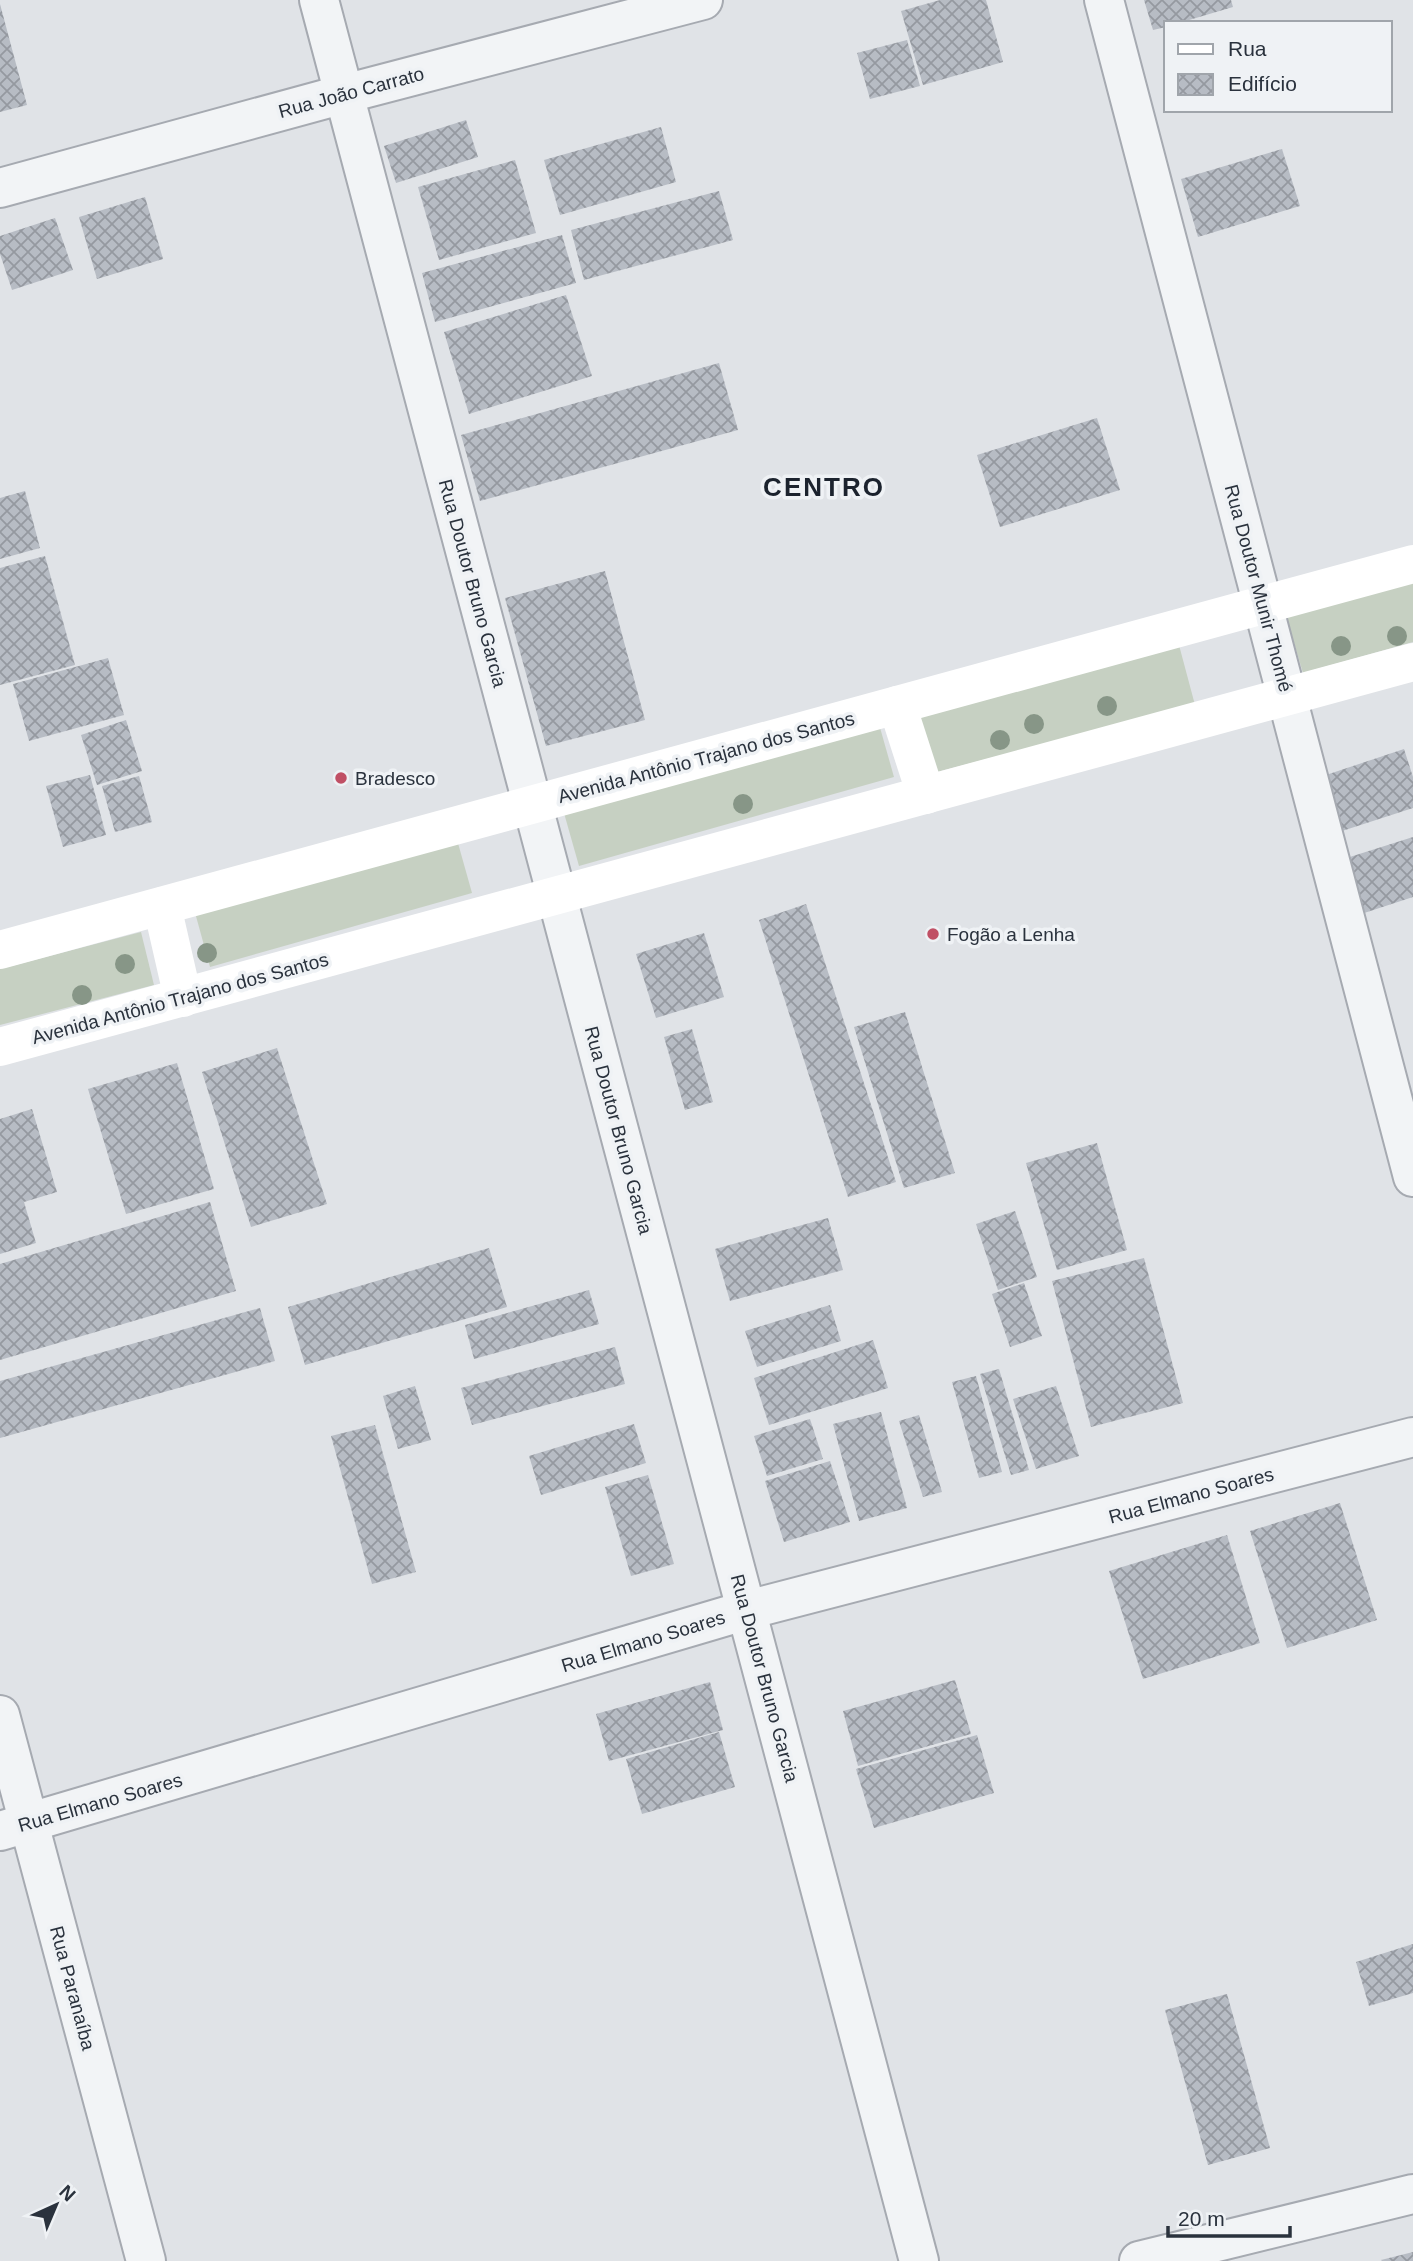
<svg xmlns="http://www.w3.org/2000/svg" width="1413" height="2261" viewBox="0 0 1413 2261" font-family="Helvetica,sans-serif">
  <style>
    .grass { fill: #c6d0c2 }
    .building { fill: url(#building-cross-hatch) }
    .lines { fill: none; stroke-linecap: round; stroke-linejoin: round }
    .street-casing { stroke: #a6aab1; stroke-width: 42 }
    .street { stroke: #f2f4f6; stroke-width: 38 }
    .secondary { stroke: #fff; stroke-width: 38 }
    .tree { fill: #879687 }
    .poi-dot { fill: #c05065; stroke: #eff2f5; stroke-width: 2.5 }
    .labels { text-anchor: middle; stroke-width: 7; stroke-linejoin: round; paint-order: stroke }
    .street-label { font-size: 19px; fill: #2a323d; stroke: #eff2f5 }
    .poi-label { font-size: 19px; fill: #2a323d; stroke: #eff2f5; text-anchor: start }
    .district-label { font-size: 26px; font-weight: bold; letter-spacing: 2px; fill: #1c232e; stroke: #eff2f5 }
  </style>
  <defs>
    <pattern id="building-cross-hatch" width="8" height="8" patternUnits="userSpaceOnUse" patternTransform="scale(1.75)"><rect width="8" height="8" fill="#b7bcc4"/><path d="M0 0l8 8M0 8l8-8" fill="none" stroke="#9599a0"/></pattern>
  </defs>
  <rect width="100%" height="100%" fill="#e0e3e7"/>
  <g class="grass">
    <path d="M1413,581V642L1303,673L1286,616Z"/>
    <path d="M1179,645L1195,705L933,773L916,713Z"/>
    <path d="M877,717L894,777L579,866L562,806Z"/>
    <path d="M456,836L472,893L210,967L194,909Z"/>
    <path d="M141,932L154,985L0,1025V969Z"/>
  </g>
  <g class="building">
    <path d="M940,0H986L1003,62L923,85L901,11Z"/>
    <path d="M1144,0H1231L1233,7L1179,23H1166V27L1153,30Z"/>
    <path d="M0,4L27,105L0,112Z"/>
    <path d="M907,40L920,86L870,99L857,53Z"/>
    <path d="M466,120L478,157L396,183L384,146Z"/>
    <path d="M661,127L676,182L560,215L544,160Z"/>
    <path d="M1282,149L1300,206L1198,237L1181,179Z"/>
    <path d="M515,160L536,233L439,260L418,187Z"/>
    <path d="M719,191L733,240L584,280L571,230Z"/>
    <path d="M145,197L163,259L97,279L79,217Z"/>
    <path d="M55,218L73,270L12,290L0,254V236Z"/>
    <path d="M562,235L576,283L435,322L422,273Z"/>
    <path d="M566,295L592,376L469,414L444,332Z"/>
    <path d="M719,363L738,430L480,501L461,435Z"/>
    <path d="M1097,418L1120,490L1000,527L977,455Z"/>
    <path d="M25,491L40,548L0,559V498Z"/>
    <path d="M45,556L75,665L0,685V568Z"/>
    <path d="M605,571L645,720L546,746L505,598Z"/>
    <path d="M108,658L124,715L29,741L13,684Z"/>
    <path d="M126,720L142,771L97,785L81,735Z"/>
    <path d="M1404,749L1413,777V808L1339,832L1320,777Z"/>
    <path d="M90,775L106,835L63,847L46,786Z"/>
    <path d="M139,776L152,822L115,832L102,786Z"/>
    <path d="M1413,837V897L1352,917L1334,862Z"/>
    <path d="M806,904L896,1182L848,1197L759,920Z"/>
    <path d="M704,933L724,997L656,1018L636,954Z"/>
    <path d="M905,1012L955,1173L904,1188L854,1027Z"/>
    <path d="M692,1029L713,1102L685,1110L664,1037Z"/>
    <path d="M277,1048L327,1204L251,1227L202,1072Z"/>
    <path d="M177,1063L214,1189L126,1214L88,1089Z"/>
    <path d="M32,1109L57,1192L24,1202L36,1243L0,1254V1119Z"/>
    <path d="M1097,1143L1127,1250L1057,1270L1026,1163Z"/>
    <path d="M210,1202L236,1291L0,1360V1264Z"/>
    <path d="M1015,1211L1037,1277L998,1290L976,1224Z"/>
    <path d="M828,1218L843,1270L730,1301L715,1249Z"/>
    <path d="M489,1248L507,1307L305,1365L288,1307Z"/>
    <path d="M1144,1258L1183,1403L1091,1427L1052,1281Z"/>
    <path d="M1024,1283L1042,1336L1010,1347L992,1294Z"/>
    <path d="M589,1290L599,1324L474,1359L465,1325Z"/>
    <path d="M830,1305L841,1341L757,1367L745,1331Z"/>
    <path d="M260,1308L275,1361L0,1438V1381Z"/>
    <path d="M873,1340L888,1388L769,1425L754,1378Z"/>
    <path d="M615,1347L625,1384L472,1425L461,1388Z"/>
    <path d="M999,1369L1029,1470L1011,1475L980,1374Z"/>
    <path d="M976,1376L1002,1472L979,1478L952,1382Z"/>
    <path d="M415,1386L431,1440L398,1449L383,1396Z"/>
    <path d="M1056,1386L1079,1456L1036,1469L1013,1399Z"/>
    <path d="M881,1412L907,1508L859,1521L833,1424Z"/>
    <path d="M919,1415L942,1492L923,1497L899,1421Z"/>
    <path d="M810,1419L823,1459L767,1476L754,1436Z"/>
    <path d="M634,1424L646,1463L541,1495L529,1456Z"/>
    <path d="M375,1425L416,1572L372,1584L331,1436Z"/>
    <path d="M830,1461L850,1522L784,1542L765,1481Z"/>
    <path d="M648,1475L674,1564L631,1576L605,1487Z"/>
    <path d="M1340,1503L1377,1620L1287,1648L1250,1531Z"/>
    <path d="M1227,1535L1260,1643L1143,1679L1109,1571Z"/>
    <path d="M955,1680L971,1734L858,1766L843,1711Z"/>
    <path d="M710,1682L723,1730L609,1761L596,1714Z"/>
    <path d="M719,1732L735,1787L642,1814L626,1759Z"/>
    <path d="M977,1735L994,1793L874,1828L856,1769Z"/>
    <path d="M1413,1944V1993L1369,2006L1356,1962Z"/>
    <path d="M1227,1994L1270,2148L1208,2165L1165,2010Z"/>
    <path d="M1413,2252V2261H1382L1381,2260Z"/>
  </g>
  <g class="lines">
    <g class="street-casing">
      <g id="street">
        <path d="M319,0L919,2261"/>
        <path d="M1104,0L1413,1177"/>
        <path d="M0,188L344,94L703,0"/>
        <path d="M0,1715L146,2261"/>
        <path d="M0,1831L747,1610L1413,1437"/>
        <path d="M1139,2261L1413,2194"/>
      </g>
    </g>
    <use href="#street" class="street"/>
    <g class="secondary">
      <path d="M897,705L926,795"/>
      <path d="M162,906L183,998"/>
      <path d="M0,950L1413,564"/>
      <path d="M0,1047L1413,662"/>
    </g>
  </g>
  <g class="tree">
    <circle cx="1397" cy="636" r="10"/>
    <circle cx="1341" cy="646" r="10"/>
    <circle cx="1107" cy="706" r="10"/>
    <circle cx="1034" cy="724" r="10"/>
    <circle cx="1000" cy="740" r="10"/>
    <circle cx="743" cy="804" r="10"/>
    <circle cx="207" cy="953" r="10"/>
    <circle cx="125" cy="964" r="10"/>
    <circle cx="82" cy="995" r="10"/>
  </g>
  <g class="poi-dot">
    <circle cx="341" cy="778" r="7"/>
    <circle cx="933" cy="934" r="7"/>
  </g>
  <g class="labels">
    <g class="street-label">
      <text transform="translate(351 92) rotate(-15)" y="7">Rua João Carrato</text>
      <text transform="translate(473 583) rotate(75)" y="7">Rua Doutor Bruno Garcia</text>
      <text transform="translate(1259 588) rotate(75)" y="7">Rua Doutor Munir Thomé</text>
      <text transform="translate(706 757) rotate(-15)" y="7">Avenida Antônio Trajano dos Santos</text>
      <text transform="translate(180 998) rotate(-15)" y="7">Avenida Antônio Trajano dos Santos</text>
      <text transform="translate(619 1130) rotate(75)" y="7">Rua Doutor Bruno Garcia</text>
      <text transform="translate(1191 1495) rotate(-15)" y="7">Rua Elmano Soares</text>
      <text transform="translate(643 1641) rotate(-17)" y="7">Rua Elmano Soares</text>
      <text transform="translate(765 1678) rotate(75)" y="7">Rua Doutor Bruno Garcia</text>
      <text transform="translate(100 1802) rotate(-16)" y="7">Rua Elmano Soares</text>
      <text transform="translate(73 1988) rotate(75)" y="7">Rua Paranaíba</text>
    </g>
    <g class="poi-label">
      <text x="355" y="785">Bradesco</text>
      <text x="947" y="941">Fogão a Lenha</text>
    </g>
    <g class="district-label">
      <text x="824" y="496">CENTRO</text>
    </g>
  </g>
  <rect x="1164" y="21" width="228" height="91" fill="#eff2f5" stroke="#a0a5ab" stroke-width="2"/>
  <rect x="1178" y="44" width="35" height="10" fill="#ffffff" stroke="#a0a5ab" stroke-width="2"/>
  <text x="1228" y="56" font-size="21" fill="#2a323d">Rua</text>
  <rect x="1178" y="74" width="35" height="21" fill="url(#building-cross-hatch)" stroke="#a0a5ab" stroke-width="2"/>
  <text x="1228" y="91" font-size="21" fill="#2a323d">Edifício</text>
  <g transform="translate(56 2205) rotate(44)" stroke="#eff2f5" stroke-width="5" paint-order="stroke">
  <path d="M0-5L12 26L0 18L-12 26Z" fill="#2a323d"/>
  <text y="-10" font-size="19" font-weight="bold" text-anchor="middle" fill="#2a323d">N</text>
  </g>
  <path d="M1168 2226v10h122v-10" fill="none" stroke="#2a323d" stroke-width="3.5"/>
  <text x="1178" y="2226" font-size="21" fill="#2a323d" stroke="#eff2f5" stroke-width="5" paint-order="stroke">20 m</text>
</svg>
